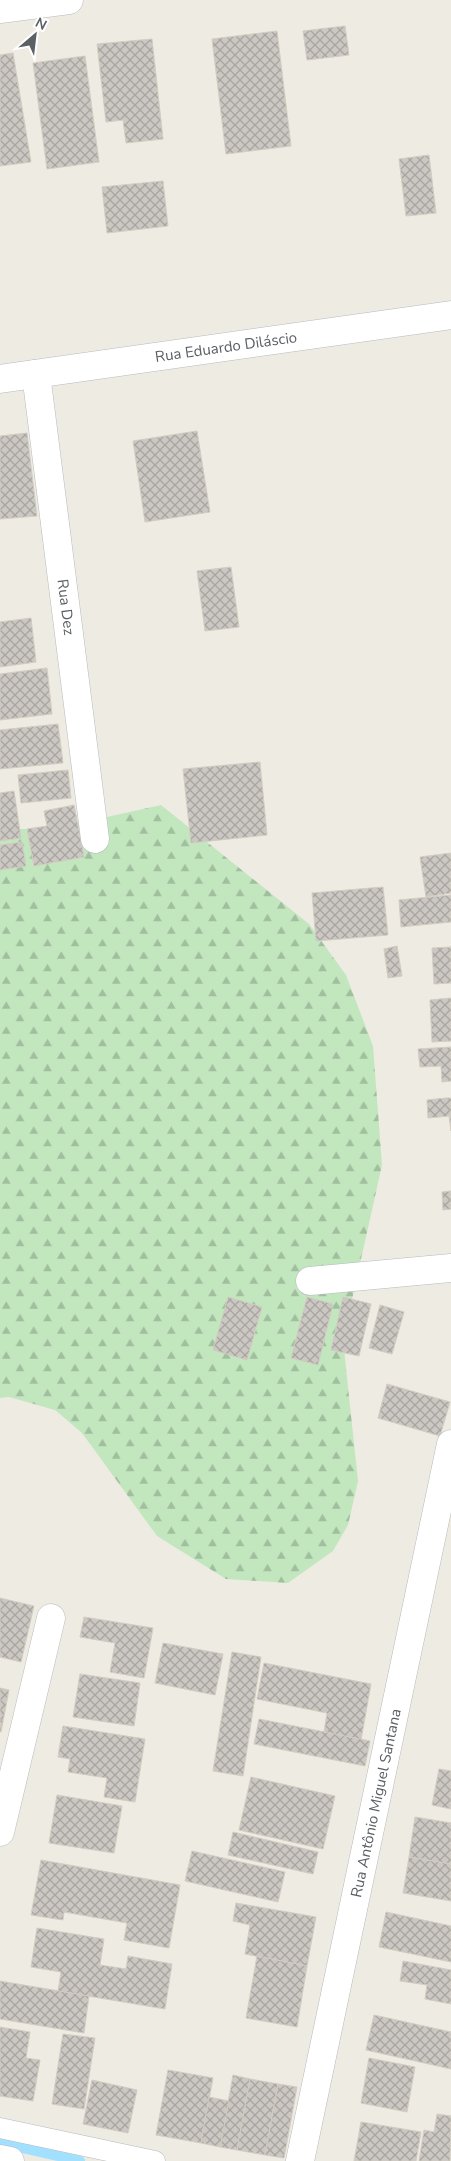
<svg xmlns="http://www.w3.org/2000/svg" width="451" height="2161" font-family="'Nunito Sans',sans-serif">
	<defs>
		<pattern id="forest-firs" width="22" height="20" patternUnits="userSpaceOnUse" patternTransform="scale(1.25)"><rect width="22" height="20" fill="#c2e7be"/><path d="M5 1l3.5 6h-7zM16 11l3.5 6h-7z" fill="#a1bf9e"/></pattern>
		<pattern id="building-cross-hatch" width="8" height="8" patternUnits="userSpaceOnUse" patternTransform="scale(1.25)"><rect width="8" height="8" fill="#cbc7c2"/><path d="M0 0l8 8M0 8l8-8" fill="none" stroke="#a8a5a1"/></pattern>
	</defs>
	<rect width="100%" height="100%" fill="#eeebe3"/>
	<polygon fill="url(#forest-firs)" points="161,805 309,924 346,975 373,1046 382,1165 343,1340 358,1481 348,1525 333,1551 288,1583 226,1579 157,1536 82,1433 55,1410 9,1397 0,1398 0,829 53,829"/>
	<g fill="none" stroke-linecap="round" stroke-linejoin="round">
		<polyline stroke="#a2e0ff" stroke-width="10" points="0,2143 80,2161"/>
	</g>
	<g fill="url(#building-cross-hatch)" stroke="#d3ccc1">
		<polygon points="345,26 349,55 307,60 303,31"/>
		<polygon points="277,31 291,146 226,154 212,39"/>
		<polygon points="152,39 163,139 126,143 123,120 106,122 97,44"/>
		<polygon points="13,53 31,162 0,166 0,55"/>
		<polygon points="85,56 99,162 47,169 33,63"/>
		<polygon points="429,155 436,213 406,216 399,159"/>
		<polygon points="163,181 168,226 107,233 102,187"/>
		<polygon points="197,431 210,512 145,522 133,441"/>
		<polygon points="27,433 37,516 0,519 0,436"/>
		<polygon points="231,567 239,627 205,631 197,571"/>
		<polygon points="31,618 36,662 0,667 0,622"/>
		<polygon points="47,668 52,714 0,720 0,674"/>
		<polygon points="58,724 63,763 0,769 0,730"/>
		<polygon points="260,762 267,835 191,843 183,769"/>
		<polygon points="68,770 71,798 21,803 18,775"/>
		<polygon points="14,791 21,838 0,841 0,793"/>
		<polygon points="74,805 84,857 34,866 27,829 47,826 44,811"/>
		<polygon points="22,842 26,866 0,870 0,845"/>
		<polygon points="451,853 451,893 426,897 420,857"/>
		<polygon points="383,887 388,935 316,941 312,893"/>
		<polygon points="451,895 451,922 401,927 399,900"/>
		<polygon points="397,946 402,976 388,978 384,949"/>
		<polygon points="451,947 451,983 434,984 432,948"/>
		<polygon points="451,998 451,1041 432,1042 430,1000"/>
		<polygon points="451,1047 451,1081 442,1082 441,1066 420,1067 418,1049"/>
		<polygon points="446,1098 451,1098 451,1131 449,1116 428,1118 427,1100"/>
		<polygon points="451,1191 451,1209 443,1210 442,1192"/>
		<polygon points="228,1297 262,1307 247,1360 213,1350"/>
		<polygon points="307,1297 333,1304 318,1365 291,1358"/>
		<polygon points="343,1297 371,1304 359,1356 331,1350"/>
		<polygon points="380,1305 404,1312 392,1354 369,1348"/>
		<polygon points="387,1384 450,1402 440,1436 378,1418"/>
		<polygon points="0,1598 34,1606 21,1662 0,1657"/>
		<polygon points="84,1617 153,1628 144,1678 110,1672 115,1643 80,1637"/>
		<polygon points="163,1643 223,1654 215,1695 155,1683"/>
		<polygon points="232,1652 261,1657 243,1776 213,1771"/>
		<polygon points="264,1663 371,1684 361,1740 324,1732 327,1713 257,1699"/>
		<polygon points="80,1674 140,1683 134,1726 73,1717"/>
		<polygon points="0,1688 9,1690 1,1732 0,1732"/>
		<polygon points="259,1719 370,1741 365,1766 254,1744"/>
		<polygon points="63,1726 145,1739 135,1802 104,1797 107,1778 68,1772 70,1759 58,1757"/>
		<polygon points="439,1769 451,1771 451,1809 432,1805"/>
		<polygon points="251,1777 335,1796 323,1849 239,1830"/>
		<polygon points="57,1795 122,1806 114,1853 49,1843"/>
		<polygon points="415,1817 451,1823 451,1864 409,1857"/>
		<polygon points="233,1832 318,1852 313,1874 228,1855"/>
		<polygon points="192,1851 285,1872 278,1902 185,1881"/>
		<polygon points="409,1857 451,1864 451,1901 403,1893"/>
		<polygon points="41,1860 180,1885 169,1948 124,1940 127,1923 64,1912 63,1920 31,1915"/>
		<polygon points="236,1903 316,1917 307,1966 245,1954 250,1925 233,1921"/>
		<polygon points="386,1912 451,1926 451,1962 379,1947"/>
		<polygon points="37,1928 104,1939 100,1965 126,1969 128,1956 172,1964 165,2009 58,1991 61,1972 31,1967"/>
		<polygon points="257,1956 307,1966 297,2027 246,2018"/>
		<polygon points="403,1961 451,1970 451,2004 425,1999 427,1985 400,1981"/>
		<polygon points="0,1981 89,1996 84,2033 0,2019"/>
		<polygon points="374,2015 451,2032 451,2069 366,2050"/>
		<polygon points="0,2027 30,2032 26,2058 40,2060 33,2101 0,2096"/>
		<polygon points="63,2034 95,2038 84,2109 52,2104"/>
		<polygon points="369,2058 415,2067 407,2112 361,2103"/>
		<polygon points="168,2070 213,2078 201,2143 156,2135"/>
		<polygon points="233,2075 250,2079 237,2150 220,2147"/>
		<polygon points="250,2079 278,2084 265,2155 237,2150"/>
		<polygon points="92,2080 137,2090 128,2133 83,2124"/>
		<polygon points="278,2084 297,2087 284,2158 265,2155"/>
		<polygon points="209,2097 229,2101 220,2147 201,2143"/>
		<polygon points="437,2114 451,2116 450,2161 419,2161 424,2130 434,2132"/>
		<polygon points="361,2122 421,2132 416,2161 354,2161"/>
	</g>
	<g fill="none" stroke-linecap="round" stroke-linejoin="round">
		<defs>
			<polyline id="lane" points="0,2128 155,2161"/>
			<g id="street">
				<polyline points="0,9 69,0"/>
				<polyline points="36,374 95,839"/>
				<polyline points="0,379 451,315"/>
				<polyline points="310,1281 451,1268"/>
				<polyline points="0,1832 51,1618"/>
				<polyline points="0,2159 10,2161"/>
				<polyline points="300,2161 451,1444"/>
			</g>
		</defs>
		<use href="#lane" stroke="#b6babe" stroke-width="21"/>
		<use href="#street" stroke="#b6babe" stroke-width="29"/>
		<use href="#lane" stroke="#fff" stroke-width="20"/>
		<use href="#street" stroke="#fff" stroke-width="28"/>
	</g>
	<g text-anchor="middle" stroke-width="5" stroke-linejoin="round" paint-order="stroke">
		<g font-size="15" fill="#5b6064" stroke="#fff">
			<text transform="translate(226 347) rotate(-8)" y="5">Rua Eduardo Diláscio</text>
			<text transform="translate(66 607) rotate(83)" y="5">Rua Dez</text>
			<text transform="translate(376 1803) rotate(-78)" y="5">Rua Antônio Miguel Santana</text>
		</g>
	</g>
	<g transform="translate(35 35) rotate(28)" stroke="#ffffff" stroke-width="4" paint-order="stroke">
	<path d="M0-4L9 19L0 12L-9 19Z" fill="#5b6064"/>
	<text y="-8" font-size="14" font-weight="bold" text-anchor="middle" fill="#5b6064">N</text>
	</g>
</svg>
